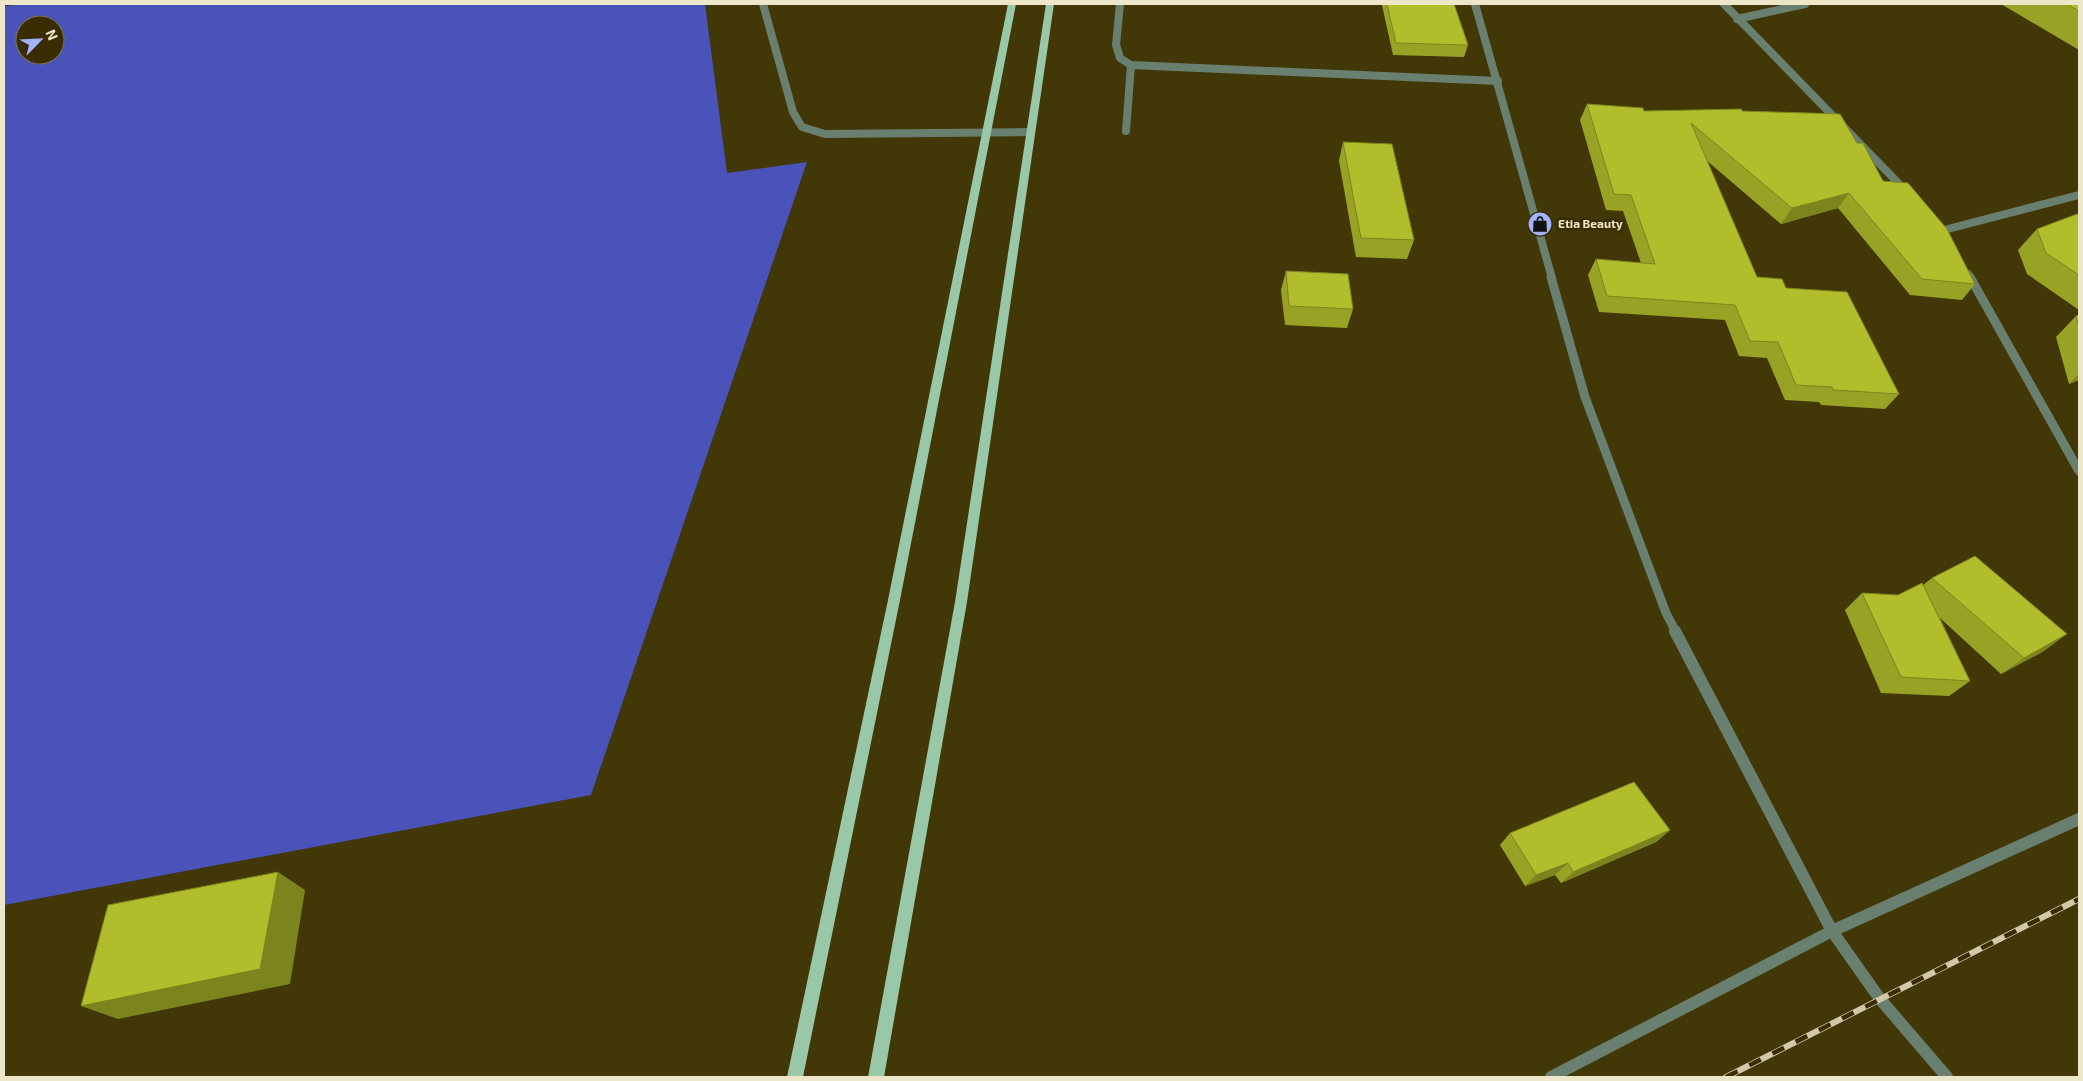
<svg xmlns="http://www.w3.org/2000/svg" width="2083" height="1081" font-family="'Exo 2',sans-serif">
	<rect width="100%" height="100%" fill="#423707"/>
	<path fill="#4953b9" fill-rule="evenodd" d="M32 4H705L727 173 807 162 591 795 4 905V6ZM25 25H55V55H25Z"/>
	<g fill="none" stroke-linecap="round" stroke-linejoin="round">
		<g stroke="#698070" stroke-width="8">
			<polyline points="763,4 793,112 802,127 825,134 1031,132"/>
			<polyline points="1120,4 1116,45 1120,58 1131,65 1498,81"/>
			<polyline points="1475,4 1552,278"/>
			<polyline points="1724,4 1906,191"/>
			<polyline points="1737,19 1805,4"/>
			<polyline points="1126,131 1131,65"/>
			<polyline points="1944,230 2079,195"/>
			<polyline points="1968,274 1970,278"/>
		</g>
		<g stroke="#698070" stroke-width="9">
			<polyline points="1551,277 1585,397 1666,613 1676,632"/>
			<polyline points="1970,277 2079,471"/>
		</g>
		<g stroke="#698070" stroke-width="12">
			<polyline points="1675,631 1832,931 1880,999 1947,1077"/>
			<polyline points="1551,1077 1832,931 2079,819"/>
		</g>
		<g fill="#98c8a7" fill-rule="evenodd">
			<polygon points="1008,4 1016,4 900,600 803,1077 787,1077 888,600"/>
			<polygon points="1046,4 1054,4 967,602 884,1077 868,1077 955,602"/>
		</g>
		<defs>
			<polyline id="rail" points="1726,1077 2079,899"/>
		</defs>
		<use href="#rail" stroke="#d2c9a8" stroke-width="6"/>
		<use href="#rail" stroke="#382c00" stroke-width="4.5" stroke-dasharray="13" stroke-linecap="butt"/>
	</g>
	<g fill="#98a325">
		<polygon points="1315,4 1454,4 1468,45 1464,57 1393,55 1382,5"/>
		<polygon points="2001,4 2079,4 2079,50"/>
		<polygon points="1587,104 1644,111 1742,111 1857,143 1883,181 1975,284 1962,300 1910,295 1838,208 1781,224 1706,160 1757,277 1786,288 1899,394 1885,409 1821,405 1819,402 1785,400 1767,358 1739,356 1725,320 1599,312 1588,275 1596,259 1641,263 1623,211 1606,210 1580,120"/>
		<polygon points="1343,142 1414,240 1407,259 1356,257 1339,161"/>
		<polygon points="2079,215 2079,310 2027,274 2018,250 2037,229"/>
		<polygon points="1286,271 1353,309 1347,328 1285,325 1281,290"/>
		<polygon points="2079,315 2079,380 2069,384 2056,337 2076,316"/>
		<polygon points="1932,578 2044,651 2001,674 1940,618 1970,681 1949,696 1881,693 1845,610 1862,593 1898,595 1923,585"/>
		<polygon points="1670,830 1656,842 1561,883 1555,875 1525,886 1500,845 1510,833"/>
	</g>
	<g fill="#7c841e">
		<polygon points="1849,193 1838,208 1781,224 1792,208"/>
		<polygon points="2079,374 2079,380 2069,384"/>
		<polygon points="2067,634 2044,651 2001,674 2024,658"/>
		<polygon points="1670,830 1656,842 1561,883 1573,872"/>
		<polygon points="1568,863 1555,875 1525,886 1536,875"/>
		<polygon points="278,872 305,890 290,984 118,1019 81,1006"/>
	</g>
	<g fill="#b1bd2b" stroke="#7c841e">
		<polygon points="1387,4 1454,4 1468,45 1396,43"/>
		<polygon points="2067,4 2079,4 2079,11"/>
		<polygon points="1587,104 1643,108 1644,111 1741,109 1742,111 1840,114 1857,143 1863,143 1883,181 1908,183 1947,229 1975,284 1922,279 1849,193 1792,208 1691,123 1757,277 1782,279 1786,288 1847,292 1899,394 1833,390 1832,387 1796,385 1778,342 1750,341 1735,305 1607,296 1596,259 1655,264 1631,195 1614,194"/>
		<polygon points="1343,142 1392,144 1414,240 1361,238"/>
		<polygon points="2077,214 2079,215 2079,275 2046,253 2037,229"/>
		<polygon points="1286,271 1348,274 1353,309 1289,306"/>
		<polygon points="2079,315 2079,327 2076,316"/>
		<polygon points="1975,556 2067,634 2024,658 1932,578"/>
		<polygon points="1922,583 1970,681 1901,677 1862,593 1898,595"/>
		<polygon points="1634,782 1670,830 1573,872 1568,863 1536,875 1510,833"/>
		<polygon points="278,872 260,969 81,1006 108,905"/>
	</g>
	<defs>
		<symbol id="shop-disc" viewBox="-11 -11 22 22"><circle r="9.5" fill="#a3b2fd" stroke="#382c00"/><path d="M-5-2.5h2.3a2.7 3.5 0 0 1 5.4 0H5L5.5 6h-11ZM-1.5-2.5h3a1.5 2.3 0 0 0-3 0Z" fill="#111"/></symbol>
	</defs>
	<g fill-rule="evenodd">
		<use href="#shop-disc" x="1526" y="210" width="28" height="28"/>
	</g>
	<g text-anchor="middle" stroke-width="5" stroke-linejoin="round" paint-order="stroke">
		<g font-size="12" font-weight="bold" fill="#eee6c8" stroke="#382c00" text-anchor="start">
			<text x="1558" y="228">Etia Beauty</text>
		</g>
	</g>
	<rect width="2083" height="1081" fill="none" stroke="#eee6c8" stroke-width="10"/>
	<g transform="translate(40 40) rotate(66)"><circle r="24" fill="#382c00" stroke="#817650"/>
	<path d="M0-4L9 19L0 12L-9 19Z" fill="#a3b2fd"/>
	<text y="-8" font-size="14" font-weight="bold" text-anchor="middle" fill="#eee6c8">N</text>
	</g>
</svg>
